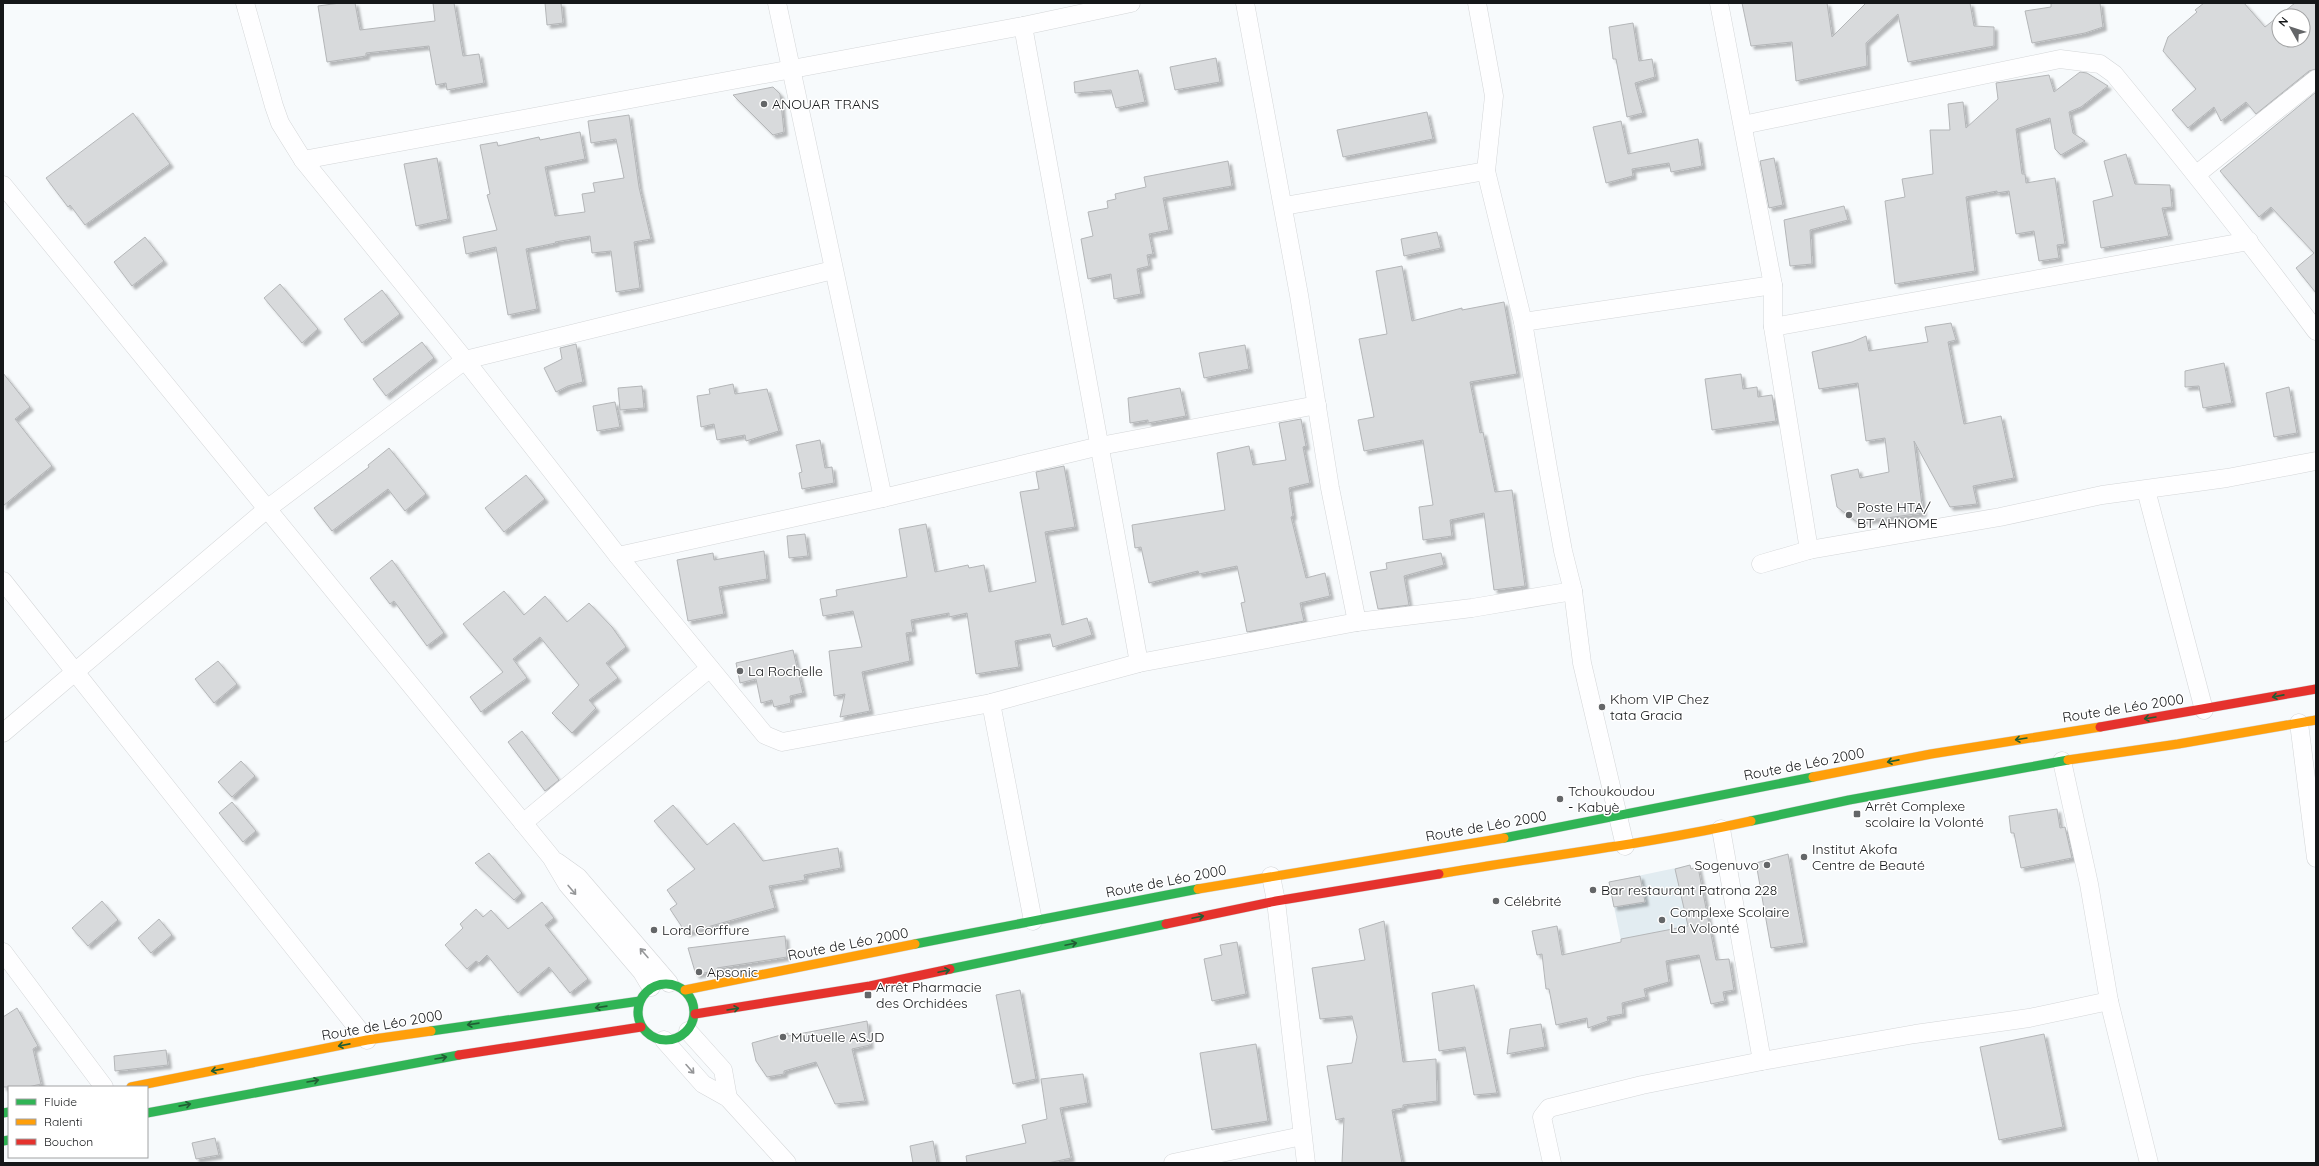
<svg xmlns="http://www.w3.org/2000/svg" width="2319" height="1166" font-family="Quicksand,sans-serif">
	<defs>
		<filter id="shadow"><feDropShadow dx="3.5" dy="3.5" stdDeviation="1" flood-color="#0004"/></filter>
	</defs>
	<rect width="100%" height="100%" fill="#f7fafc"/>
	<polygon fill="#e2ecf1" points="1690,865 1691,869 1698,867 1711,933 1691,937 1694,956 1627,970 1609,882"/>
	<g fill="#d8dadc" stroke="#b4b6b8" fill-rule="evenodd" filter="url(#shadow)">
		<polygon points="340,3 355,3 360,30 435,21 433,3 454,3 463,56 479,54 484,83 447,90 446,83 436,85 429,46 366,53 366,56 327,62 318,6"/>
		<polygon points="545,3 561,3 563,23 547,25"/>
		<polygon points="1742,3 1827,3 1832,37 1866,3 1970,3 1974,26 1994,27 1994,46 1908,62 1898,14 1866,43 1867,66 1796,81 1792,42 1751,46"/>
		<polygon points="2051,3 2100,3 2103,27 2085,33 2032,43 2025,11 2051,7"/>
		<path d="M2204 3H2244L2265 27 2295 3H2316V69L2309 71 2256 114 2246 102 2221 121 2214 107 2188 128 2172 110 2196 89 2163 51 2168 37 2197 12 2195 10ZM2279 16H2303V40H2279Z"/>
		<polygon points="1633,23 1639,61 1652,59 1655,77 1635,83 1643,113 1627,117 1616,59 1613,59 1609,27"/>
		<polygon points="1216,58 1220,82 1175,90 1170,67"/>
		<polygon points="1138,70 1145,102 1116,108 1111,90 1075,93 1074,82"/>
		<polygon points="2080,72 2087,73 2108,86 2081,107 2069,112 2073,133 2085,141 2061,155 2055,149 2050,118 2016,129 2022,174 2025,174 2026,183 2055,178 2065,244 2057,245 2059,258 2039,261 2034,231 2016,234 2009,191 1997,193 1997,191 1966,197 1975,271 1895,284 1885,201 1905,197 1902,179 1933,174 1930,130 1950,130 1948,104 1963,102 1966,128 1998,99 1996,83 2049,75 2054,92"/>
		<polygon points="773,87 780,94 784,132 773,135 733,95"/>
		<polygon points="2316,92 2316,293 2296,268 2314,253 2271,207 2259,217 2220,171"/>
		<polygon points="1427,112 1433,139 1343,157 1337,130"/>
		<polygon points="133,113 170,164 85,225 70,205 68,207 46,178"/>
		<polygon points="629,115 639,187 651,239 634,242 640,288 616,292 611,251 592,253 590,236 555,242 556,243 526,249 537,309 508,315 496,247 466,254 463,237 497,230 487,195 490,194 480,145 497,142 498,146 539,137 540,140 580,132 585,159 545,167 555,216 585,212 582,194 595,192 593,183 624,178 616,139 591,143 588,121"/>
		<polygon points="1621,121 1628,154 1698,139 1702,166 1671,172 1669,163 1632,169 1633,176 1606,183 1593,127"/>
		<polygon points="2126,154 2135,184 2170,185 2172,207 2162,208 2169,236 2101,248 2093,201 2113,196 2104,161"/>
		<polygon points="437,158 448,219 416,226 404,164"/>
		<polygon points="1774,158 1783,205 1769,208 1760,161"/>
		<polygon points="1228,161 1232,186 1163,198 1169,230 1149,234 1153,254 1147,255 1149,266 1137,269 1141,294 1114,299 1111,274 1088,279 1081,239 1093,236 1088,212 1108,208 1107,201 1116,199 1115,194 1146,187 1144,177"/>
		<polygon points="1844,206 1848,220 1810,230 1812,264 1790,266 1784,220"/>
		<polygon points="1437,232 1441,248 1404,256 1401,239"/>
		<polygon points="145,237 164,261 132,286 114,262"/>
		<polygon points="1402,266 1412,321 1462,308 1462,310 1504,302 1517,374 1470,382 1480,433 1483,432 1495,492 1512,490 1525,586 1494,590 1484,513 1450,520 1452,536 1423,540 1419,507 1433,505 1423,440 1364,451 1358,420 1374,417 1359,339 1387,334 1376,271"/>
		<polygon points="280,284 318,329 302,343 264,298"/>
		<polygon points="382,290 400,314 362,343 344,319"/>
		<polygon points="1951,323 1956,340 1948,342 1964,424 2001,416 2014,478 1973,486 1977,504 1950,507 1914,441 1923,513 1857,522 1837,507 1831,475 1858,469 1860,478 1889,472 1885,438 1866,441 1858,383 1819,389 1812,352 1852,342 1866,336 1869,351 1928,342 1925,327"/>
		<polygon points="422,342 434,358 386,396 373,379"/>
		<polygon points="576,344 583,382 568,386 556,392 544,368 562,359 560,348"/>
		<polygon points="1245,345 1249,369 1204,378 1199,353"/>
		<polygon points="2224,363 2232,403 2203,408 2199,386 2185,387 2185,371"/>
		<polygon points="3,373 30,407 15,419 52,466 3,506"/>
		<polygon points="1741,374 1743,389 1757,387 1758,397 1772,395 1776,421 1712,430 1705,379"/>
		<polygon points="733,384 735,394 767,389 779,431 746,441 745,435 717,440 714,424 701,427 697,396 710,394 709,389"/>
		<polygon points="642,386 644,408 620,410 618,388"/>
		<polygon points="2289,387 2297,433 2274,437 2266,393"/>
		<polygon points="1180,388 1186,416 1148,423 1148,420 1130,423 1128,398"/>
		<polygon points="615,402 620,427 597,431 593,406"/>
		<polygon points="1301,419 1306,446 1303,447 1310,483 1289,488 1293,516 1291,517 1306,578 1325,573 1330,596 1300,603 1304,621 1247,632 1241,603 1245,602 1237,566 1199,574 1198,571 1149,583 1141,547 1135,548 1132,525 1225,510 1217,453 1249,446 1253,465 1286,460 1279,423"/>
		<polygon points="820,440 825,468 832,467 834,483 802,489 799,473 802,472 796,445"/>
		<polygon points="389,448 426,494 405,511 388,489 332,531 314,508 369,467 368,465"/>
		<polygon points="1064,466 1075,527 1045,532 1062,625 1087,618 1092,635 1053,647 1050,634 1015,641 1019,667 976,674 967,613 949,617 949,613 911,620 913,632 906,633 910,661 862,672 870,711 840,717 845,694 834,696 829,651 862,647 853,611 823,616 820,599 837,596 836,590 907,577 899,529 926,524 935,572 968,565 969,568 984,565 989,592 1036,582 1020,492 1039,489 1036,472"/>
		<polygon points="526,475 545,499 504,532 485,508"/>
		<polygon points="805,534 808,556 789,558 787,536"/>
		<polygon points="764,551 767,579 719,587 724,614 688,621 677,560 713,553 714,560"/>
		<polygon points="1441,553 1444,565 1404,576 1409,605 1378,609 1370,572 1387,569 1386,563"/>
		<polygon points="392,560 444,633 427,646 394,601 390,604 370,578"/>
		<polygon points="504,591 524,615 545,596 567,622 589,603 612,627 626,647 606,663 618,678 589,700 596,708 572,733 552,713 579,685 540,637 513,659 527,678 481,712 470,697 503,672 463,624"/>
		<polygon points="793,650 803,693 790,696 791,703 774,707 772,700 761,703 756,679 740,683 736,663"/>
		<polygon points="218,661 237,684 214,703 195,679"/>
		<polygon points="522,731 559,780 545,791 508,742"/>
		<polygon points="241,761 255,776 232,797 218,782"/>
		<polygon points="232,802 256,831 243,842 219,813"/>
		<polygon points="673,805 707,845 734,823 763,861 838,848 841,868 804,875 805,880 769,886 775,908 686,933 670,909 677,904 667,890 695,869 654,821"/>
		<polygon points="2057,809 2060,828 2065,827 2072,858 2021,868 2014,833 2011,833 2009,816"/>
		<polygon points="489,853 522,893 514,900 475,863"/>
		<polygon points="1788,854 1804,943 1771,948 1756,863"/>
		<polygon points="1690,865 1691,869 1698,867 1716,960 1729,959 1734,990 1723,992 1725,1001 1711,1004 1699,955 1666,961 1669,982 1644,989 1646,997 1622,1003 1623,1014 1607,1017 1608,1021 1588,1028 1587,1018 1556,1025 1549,989 1546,989 1542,954 1537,955 1532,931 1557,926 1562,955 1621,942 1621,939 1688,926 1675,869"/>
		<polygon points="1640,876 1645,902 1614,907 1609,882"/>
		<polygon points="102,901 118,920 88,946 72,928"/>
		<polygon points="542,902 554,918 545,925 588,979 570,993 549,967 518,993 487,955 479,963 476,961 467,969 445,945 463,928 460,924 476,909 483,917 491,910 508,929"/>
		<polygon points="159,919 172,935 151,953 138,938"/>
		<polygon points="1384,921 1403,1062 1436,1059 1437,1101 1403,1105 1403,1108 1392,1110 1402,1163 1342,1163 1344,1118 1336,1120 1327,1066 1352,1063 1357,1037 1352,1016 1320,1019 1312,968 1365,960 1359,929"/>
		<polygon points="785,936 787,957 717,968 717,970 696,975 688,948"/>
		<polygon points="1237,942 1246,994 1212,1001 1204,959 1222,955 1220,945"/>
		<polygon points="1474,985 1497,1093 1474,1095 1465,1047 1439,1051 1432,993"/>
		<polygon points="1020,990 1036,1079 1013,1084 996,995"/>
		<polygon points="17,1008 38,1046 33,1049 41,1084 28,1087 3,1087 3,1017"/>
		<polygon points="867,1021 870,1045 852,1049 865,1101 835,1104 816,1062 784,1071 784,1074 767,1077 756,1061 752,1043 788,1033 788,1036"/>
		<polygon points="1541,1024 1545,1047 1507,1054 1510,1029"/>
		<polygon points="2044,1034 2063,1127 1999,1140 1980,1047"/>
		<polygon points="1256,1044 1268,1121 1212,1130 1200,1053"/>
		<polygon points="166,1050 168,1065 115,1071 114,1056"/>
		<polygon points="1083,1074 1088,1103 1060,1108 1071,1158 1048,1163 967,1163 966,1156 1026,1143 1022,1125 1047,1119 1041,1079"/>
		<polygon points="215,1138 219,1155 196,1159 192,1143"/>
		<polygon points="933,1141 937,1163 913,1163 910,1146"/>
	</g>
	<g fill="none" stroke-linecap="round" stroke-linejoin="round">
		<defs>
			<g id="street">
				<polyline points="245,3 274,106 280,123 303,160 465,360 618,556 765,735 782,742 991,703 1139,663 1357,622 1472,608 1573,591"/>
				<polyline points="777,3 883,498"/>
				<polyline points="1245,3 1299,295 1330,488 1357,622"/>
				<polyline points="1477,3 1494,96 1486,171 1523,322 1548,468 1563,551 1573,591 1582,663 1625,846"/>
				<polyline points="1719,3 1773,285 1773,327 1809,550"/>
				<polyline points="1023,26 1139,663"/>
				<path d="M1743 125 2060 59 2100 64 2114 74C2183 158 2251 243 2316 331"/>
				<polyline points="303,160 1023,26 1131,3"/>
				<polyline points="2197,174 2316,79"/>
				<polyline points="3,185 551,857 567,884 642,972 651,987"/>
				<polyline points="1284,206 1486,171"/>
				<polyline points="1523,322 1773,285"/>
				<polyline points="1773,327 2249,241"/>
				<polyline points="2146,490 2204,710"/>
				<polyline points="618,556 883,498 1100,446 1317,405"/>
				<polyline points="1761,564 1809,550 2000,517 2102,495 2227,478 2316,461"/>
				<polyline points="3,581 367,1040"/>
				<polyline points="991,703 1033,921"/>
				<polyline points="2299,723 2316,858"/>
				<polyline points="3,733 267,509 465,360 833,270"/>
				<polyline points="2062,761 2089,884 2109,1001 2149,1163"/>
				<polyline points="523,823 710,668"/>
				<polyline points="1721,829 1762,1061"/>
				<polyline points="557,862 578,877 669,983"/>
				<polyline points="1271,876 1276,901 1306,1163"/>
				<polyline points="3,952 104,1087"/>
				<polyline points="688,1031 723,1070 728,1098"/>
				<polyline points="664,1040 703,1084 728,1098 787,1163"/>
				<polyline points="1173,1163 1302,1136"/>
				<polyline points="1552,1163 1542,1117 1549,1108 1642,1085 1762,1061 1915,1034 2029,1018 2109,1001"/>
			</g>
			<g id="fast">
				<polyline points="1751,821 1849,800 2068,760"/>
				<polyline points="1504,838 1813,777"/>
				<polyline points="915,944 1198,889"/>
				<polyline points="950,969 1166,924"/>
				<circle cx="666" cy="1012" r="28"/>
				<polyline points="431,1031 640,1001"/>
				<polyline points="3,1113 9,1112"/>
				<polyline points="147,1113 459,1055"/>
				<polyline points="3,1141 9,1140"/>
			</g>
			<g id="slow">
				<polyline points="2068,760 2178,744 2316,720"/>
				<polyline points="1813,777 1931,754 2100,727"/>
				<path d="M1439 874C1543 856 1648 844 1751 821"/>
				<polyline points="1198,889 1504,838"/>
				<polyline points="685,990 915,944"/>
				<polyline points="131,1087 367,1040 431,1031"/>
			</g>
			<g id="jam">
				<polyline points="2100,727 2316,689"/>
				<polyline points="1166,924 1276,901 1439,874"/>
				<polyline points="695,1014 870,986 950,969"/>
				<polyline points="459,1055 641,1027"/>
			</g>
		</defs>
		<use href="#street" stroke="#d4d6d8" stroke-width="19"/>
		<use href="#fast" stroke="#d4d6d8" stroke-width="10"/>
		<use href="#slow" stroke="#d4d6d8" stroke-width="10"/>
		<use href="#jam" stroke="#d4d6d8" stroke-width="10"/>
		<use href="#street" stroke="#fefeff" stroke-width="18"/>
		<use href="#fast" stroke="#30b455" stroke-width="9"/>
		<use href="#slow" stroke="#ff9f0a" stroke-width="9"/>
		<use href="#jam" stroke="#e5322d" stroke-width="9"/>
	</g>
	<defs><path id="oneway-shaft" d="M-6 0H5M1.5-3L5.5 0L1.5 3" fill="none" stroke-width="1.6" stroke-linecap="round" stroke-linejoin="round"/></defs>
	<g stroke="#215e34">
		<use href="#oneway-shaft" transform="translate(2278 696) rotate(169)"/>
		<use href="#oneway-shaft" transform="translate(2150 718) rotate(171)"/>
		<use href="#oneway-shaft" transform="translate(2021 739) rotate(171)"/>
		<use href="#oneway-shaft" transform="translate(1893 761) rotate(169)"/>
		<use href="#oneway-shaft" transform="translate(1198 917) rotate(-12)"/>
		<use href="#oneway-shaft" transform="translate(1071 944) rotate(-12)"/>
		<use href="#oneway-shaft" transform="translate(944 971) rotate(-12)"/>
		<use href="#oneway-shaft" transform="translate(601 1007) rotate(172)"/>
		<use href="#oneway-shaft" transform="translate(733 1009) rotate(-9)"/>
		<use href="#oneway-shaft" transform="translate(473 1024) rotate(172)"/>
		<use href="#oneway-shaft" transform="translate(344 1045) rotate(169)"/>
		<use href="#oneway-shaft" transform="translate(441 1058) rotate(-10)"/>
		<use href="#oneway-shaft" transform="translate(217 1070) rotate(169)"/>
		<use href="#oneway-shaft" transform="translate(313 1081) rotate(-10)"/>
		<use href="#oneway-shaft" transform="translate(185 1105) rotate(-11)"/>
	</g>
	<g stroke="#959698">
		<use href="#oneway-shaft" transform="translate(572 890) rotate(50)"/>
		<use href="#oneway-shaft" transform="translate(644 953) rotate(-131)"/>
		<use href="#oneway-shaft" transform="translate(690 1069) rotate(48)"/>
	</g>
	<g fill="#646668" stroke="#fff" stroke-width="1.5">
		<circle cx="764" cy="104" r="4"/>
		<circle cx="1849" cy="515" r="4"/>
		<circle cx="740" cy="671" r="4"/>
		<circle cx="1602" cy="707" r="4"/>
		<circle cx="1560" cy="799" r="4"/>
		<rect x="1853" y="810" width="8" height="8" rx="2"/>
		<circle cx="1804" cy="857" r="4"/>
		<circle cx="1767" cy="865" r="4"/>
		<circle cx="1593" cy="890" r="4"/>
		<circle cx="1496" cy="901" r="4"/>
		<circle cx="1662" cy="920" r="4"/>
		<circle cx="654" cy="930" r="4"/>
		<circle cx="699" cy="972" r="4"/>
		<rect x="864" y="991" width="8" height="8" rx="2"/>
		<circle cx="783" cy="1037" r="4"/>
	</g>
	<g text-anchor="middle" stroke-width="3" stroke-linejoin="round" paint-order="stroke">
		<g font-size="14" fill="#151719" stroke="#fff" text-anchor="start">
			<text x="772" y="109">ANOUAR TRANS</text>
			<text x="1857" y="512">Poste HTA/<tspan x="1857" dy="16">BT AHNOME</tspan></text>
			<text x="748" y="676">La Rochelle</text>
			<text x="1610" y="704">Khom VIP Chez<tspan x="1610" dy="16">tata Gracia</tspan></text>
			<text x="1568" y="796">Tchoukoudou<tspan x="1568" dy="16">- Kabyè</tspan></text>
			<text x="1865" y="811">Arrêt Complexe<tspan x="1865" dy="16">scolaire la Volonté</tspan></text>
			<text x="1812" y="854">Institut Akofa<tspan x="1812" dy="16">Centre de Beauté</tspan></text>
			<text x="1759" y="870" text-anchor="end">Sogenuvo</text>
			<text x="1601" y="895">Bar restaurant Patrona 228</text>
			<text x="1504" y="906">Célébrité</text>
			<text x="1670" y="917">Complexe Scolaire<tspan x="1670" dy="16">La Volonté</tspan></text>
			<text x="662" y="935">Lord Corffure</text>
			<text x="707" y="977">Apsonic</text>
			<text x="876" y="992">Arrêt Pharmacie<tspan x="876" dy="16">des Orchidées</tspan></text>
			<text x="791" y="1042">Mutuelle ASJD</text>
		</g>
		<g font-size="14" fill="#151719" stroke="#fff">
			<text transform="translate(2123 708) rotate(-9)" y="5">Route de Léo 2000</text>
			<text transform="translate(1804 764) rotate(-11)" y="5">Route de Léo 2000</text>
			<text transform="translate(1486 826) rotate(-10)" y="5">Route de Léo 2000</text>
			<text transform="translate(1166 881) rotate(-11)" y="5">Route de Léo 2000</text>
			<text transform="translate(848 944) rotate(-11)" y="5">Route de Léo 2000</text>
			<text transform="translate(382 1025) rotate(-10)" y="5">Route de Léo 2000</text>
		</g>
	</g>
	<rect width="2319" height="1166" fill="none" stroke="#151719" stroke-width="8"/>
	<rect x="8" y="1086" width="140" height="72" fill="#ffffff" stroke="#a1a2a3"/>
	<rect x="16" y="1099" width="20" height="6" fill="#30b455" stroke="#a1a2a3"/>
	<text x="44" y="1106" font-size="12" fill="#151719">Fluide</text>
	<rect x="16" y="1119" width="20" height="6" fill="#ff9f0a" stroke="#a1a2a3"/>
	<text x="44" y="1126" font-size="12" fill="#151719">Ralenti</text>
	<rect x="16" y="1139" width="20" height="6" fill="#e5322d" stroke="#a1a2a3"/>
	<text x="44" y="1146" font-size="12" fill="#151719">Bouchon</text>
	<g transform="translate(2291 28) rotate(309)"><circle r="19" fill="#ffffff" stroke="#a1a2a3"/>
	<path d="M0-3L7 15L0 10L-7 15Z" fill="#646668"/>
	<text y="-6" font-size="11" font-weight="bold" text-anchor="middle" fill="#151719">N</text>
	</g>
</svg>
